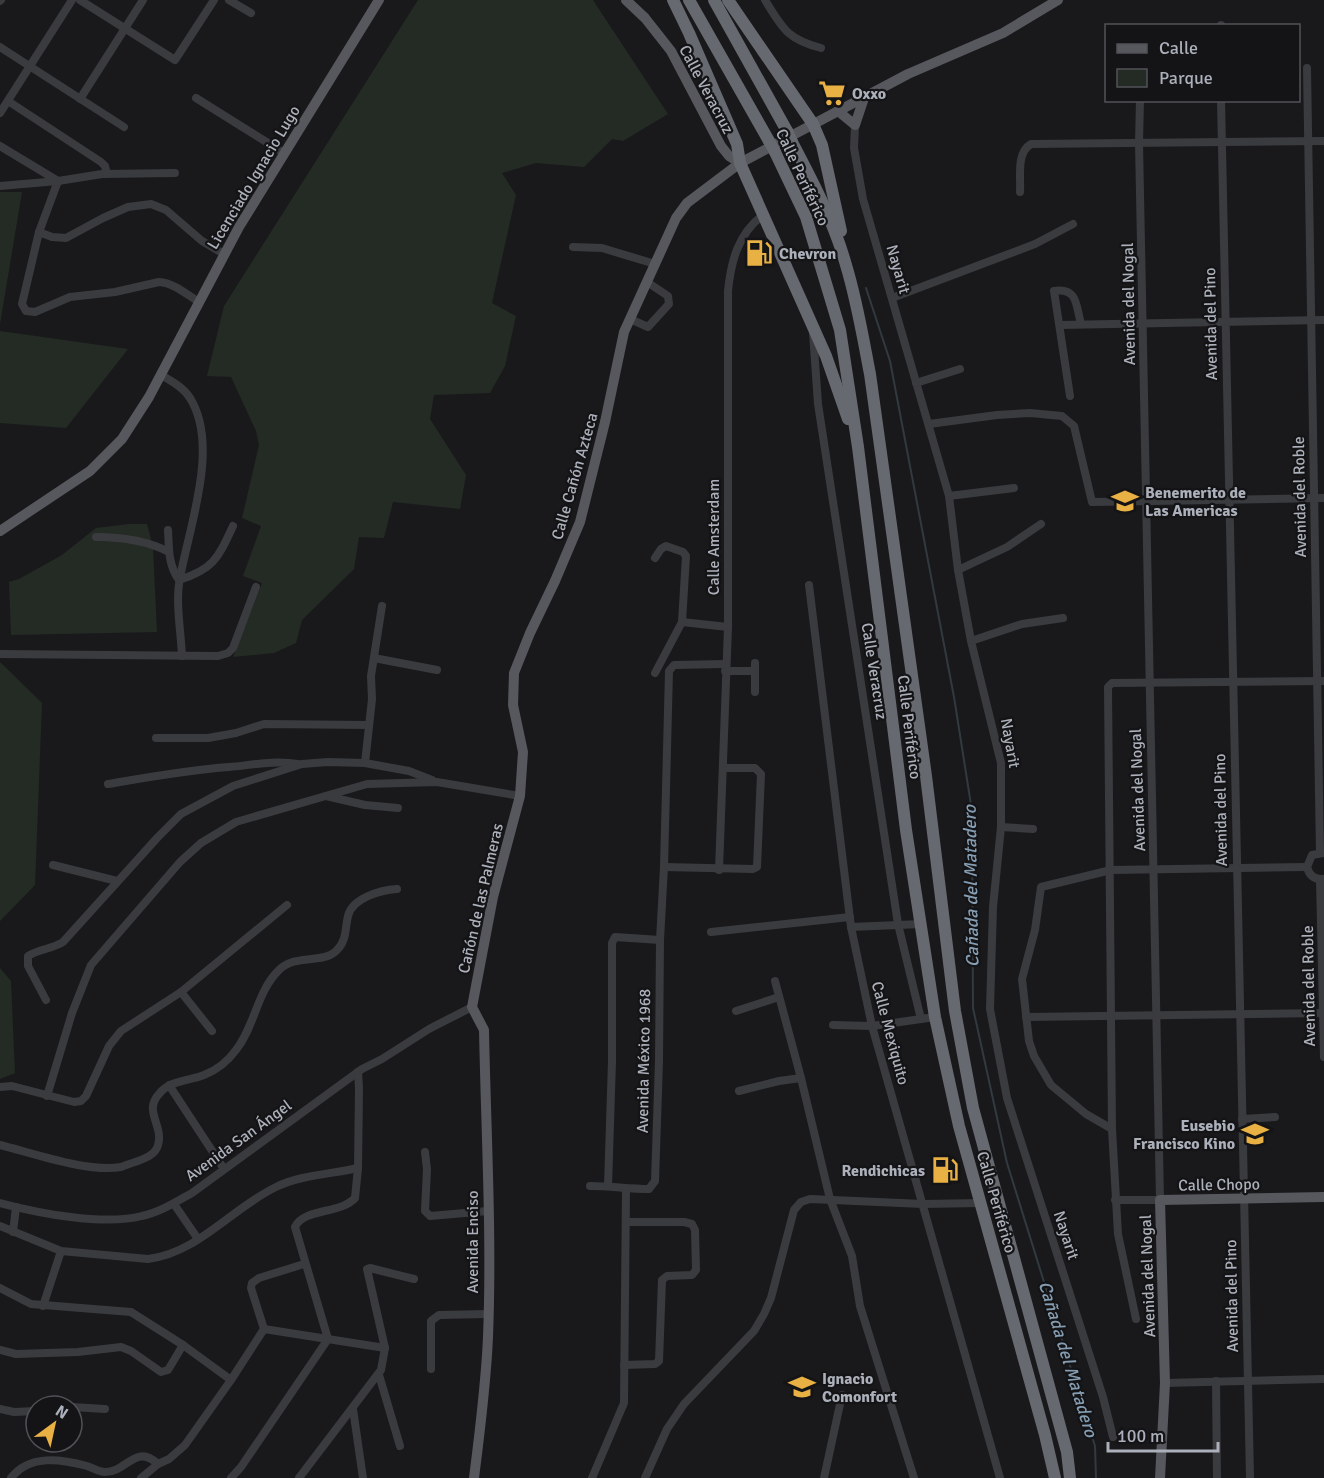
<svg xmlns="http://www.w3.org/2000/svg" width="1324" height="1478" font-family="Signika,sans-serif">
	<rect width="100%" height="100%" fill="#19191b"/>
	<g fill="#232b24">
		<polygon points="418,0 593,0 668,114 623,141 612,139 584,167 536,163 502,173 516,195 492,303 516,316 505,366 490,393 434,395 430,419 466,475 460,509 393,502 384,538 359,537 354,569 302,620 296,643 274,653 233,657 262,583 243,576 261,526 242,518 259,445 256,431 231,377 207,376 224,306"/>
		<polygon points="0,192 22,192 0,324"/>
		<polygon points="0,331 128,349 66,428 0,423"/>
		<polygon points="129,524 147,524 153,547 157,632 11,635 9,582 19,579 62,555 96,528"/>
		<polygon points="0,662 42,703 35,885 0,921"/>
		<polygon points="0,968 11,981 15,1073 0,1079"/>
	</g>
	<g fill="none" stroke-linecap="round" stroke-linejoin="round">
		<polyline stroke="#313a40" stroke-width="2" points="866,288 890,361 954,697 972,811 973,1008 1007,1163 1095,1446 1096,1478"/>
		<g stroke="#3a3b3f" stroke-width="8">
			<polyline points="80,0 175,60 214,0"/>
			<polyline points="229,0 251,13"/>
			<path d="M765 0C783 29 787 39 821 48"/>
			<polyline points="0,1 1,0"/>
			<polyline points="1221,26 1221,25"/>
			<polyline points="0,47 124,127"/>
			<polyline points="1307,68 1320,853"/>
			<polyline points="196,98 284,153"/>
			<polyline points="80,99 143,0"/>
			<polyline points="1221,100 1250,1478"/>
			<polyline points="8,101 101,162 105,166 107,174"/>
			<polyline points="0,113 72,0"/>
			<polyline points="855,125 854,148 863,199 949,496 958,570 971,641 1001,763 1001,827 993,907 990,1009 1007,1098 1103,1397 1113,1437"/>
			<path d="M0 146 58 181 39 232 22 304 26 311 35 312 70 297 115 292 159 282C174 283 186 294 199 302"/>
			<polyline points="0,186 58,181 102,174 175,173"/>
			<path d="M1020 192C1021 176 1016 153 1031 144L1324 141"/>
			<polyline points="39,232 52,237 66,238 103,218 128,207 151,204 166,210 202,241 224,254"/>
			<polyline points="573,247 602,248 655,264"/>
			<polyline points="892,298 1035,244 1073,224"/>
			<polyline points="630,319 648,327 669,304 668,296 647,282"/>
			<polyline points="1060,325 1324,320"/>
			<polyline points="813,333 818,404 898,924 921,1019"/>
			<path d="M161 375C171 381 183 387 190 398 220 446 189 527 180 578 175 602 181 631 182 656"/>
			<polyline points="916,383 960,369"/>
			<path d="M1070 396 1054 291C1078 287 1076 306 1081 324"/>
			<polyline points="929,424 997,415 1030,413 1062,416 1074,426 1092,502 1324,498"/>
			<polyline points="949,496 1014,488"/>
			<path d="M168 530C169 548 168 565 179 580 214 569 218 558 233 526"/>
			<path d="M96 537C121 537 146 540 169 552"/>
			<polyline points="958,570 1007,547 1041,524"/>
			<polyline points="809,585 851,927 872,1026 1000,1478"/>
			<polyline points="682,622 728,627"/>
			<polyline points="971,641 1022,624 1063,618"/>
			<polyline points="0,654 218,656 228,653 233,648 256,587"/>
			<polyline points="374,658 437,670"/>
			<polyline points="725,671 755,671"/>
			<polyline points="655,673 682,622 686,556 683,552 666,546 661,549 655,558"/>
			<polyline points="755,692 755,663"/>
			<polyline points="156,738 208,738 236,733 264,724 369,725"/>
			<polyline points="365,763 372,699 371,676 382,606"/>
			<path d="M108 784C149 777 188 770 229 767 252 765 274 760 298 764"/>
			<polyline points="326,796 365,805 398,808"/>
			<polyline points="1001,827 1033,829"/>
			<polyline points="53,865 117,881"/>
			<polyline points="664,867 753,869 757,867 761,774 755,768 724,768"/>
			<path d="M719 870 728 627V291C731 261 738 234 763 215"/>
			<polyline points="1320,879 1324,1057"/>
			<path d="M1324 879C1314 880 1309 875 1307 867L1312 855 1324 853"/>
			<polyline points="851,927 921,924"/>
			<polyline points="711,932 850,917"/>
			<polyline points="775,981 801,1078 830,1199 852,1256 860,1306 914,1478"/>
			<polyline points="181,992 212,1031"/>
			<path d="M46 1000 28 966V956C39 949 52 949 63 942L158 837 181 814 233 786 302 764 328 762 365 763 409 771 432 780"/>
			<polyline points="736,1011 779,997"/>
			<polyline points="1026,1017 1324,1013"/>
			<polyline points="833,1025 872,1026 935,1017"/>
			<polyline points="169,1085 224,1169"/>
			<polyline points="0,1087 12,1086 74,1102 81,1101 86,1096 109,1046 121,1031 181,992 287,905"/>
			<polyline points="739,1091 779,1081 801,1078"/>
			<polyline points="47,1096 72,1013 91,965 180,862 201,843 236,822 367,784 437,782 520,796"/>
			<polyline points="1242,1119 1275,1117"/>
			<polyline points="1112,1129 1086,1114 1051,1085 1034,1056 1029,1041 1022,979 1035,930 1041,887 1111,870 1307,867"/>
			<path d="M0 1145C32 1153 89 1173 121 1167 126 1165 132 1163 138 1161 146 1158 156 1154 158 1145 164 1126 143 1111 159 1094 170 1080 189 1081 204 1075 217 1070 228 1061 236 1050 255 1026 257 991 279 970 296 953 323 965 337 950 347 940 345 928 348 916 352 898 381 890 397 889"/>
			<polyline points="425,1152 427,1169 425,1211 430,1216 488,1211"/>
			<path d="M590 1186C610 1186 629 1189 649 1189L655 1181 659 1061 660 940 664 867 669 671 674 665 725 664"/>
			<polyline points="608,1186 612,1061 612,943 615,937 660,940"/>
			<polyline points="1115,1200 1160,1200 1139,143 1140,100"/>
			<path d="M0 1203C38 1213 103 1226 142 1216 160 1212 176 1202 192 1193L362 1069 382 1059 429 1029 472 1007"/>
			<polyline points="174,1204 198,1239"/>
			<path d="M0 1226 61 1251 148 1259C198 1253 232 1208 276 1187 300 1175 332 1174 358 1168"/>
			<polyline points="13,1232 16,1207"/>
			<polyline points="0,1288 31,1304 131,1312 183,1345 231,1380"/>
			<polyline points="43,1306 61,1251"/>
			<polyline points="1136,1319 1118,1234 1112,1129 1108,687 1112,683 1324,681"/>
			<polyline points="264,1329 385,1348"/>
			<polyline points="0,1350 16,1354 78,1352 121,1347 131,1351 161,1372 168,1370 183,1345"/>
			<polyline points="624,1365 655,1364 659,1361 662,1280 667,1276 692,1275 696,1270 695,1230 692,1224 684,1222 626,1222"/>
			<polyline points="431,1369 431,1321 439,1315 488,1314"/>
			<polyline points="379,1375 400,1446"/>
			<polyline points="1216,1381 1217,1478"/>
			<polyline points="1165,1383 1324,1379"/>
			<polyline points="72,1407 105,1409"/>
			<polyline points="0,1409 14,1412 36,1411"/>
			<polyline points="353,1409 363,1478"/>
			<path d="M11 1478C29 1454 61 1459 87 1466 93 1468 99 1472 105 1472 127 1472 136 1443 158 1464"/>
			<polyline points="141,1478 158,1464 169,1459 185,1445 231,1380 264,1329 251,1288 252,1283 259,1278 304,1264"/>
			<path d="M231 1478 241 1467 328 1339 295 1227C304 1208 341 1214 355 1198L358 1168 359 1088 358 1072"/>
			<polyline points="299,1478 381,1370 385,1348 367,1269 370,1268 414,1279"/>
			<polyline points="592,1478 624,1403 626,1189"/>
			<polyline points="645,1478 667,1429 684,1404 754,1331 764,1314 771,1298 794,1210 801,1202 810,1199 923,1204 981,1203"/>
			<polyline points="824,1478 842,1395"/>
		</g>
		<g stroke="#56585e" stroke-width="10">
			<polyline points="626,0 645,18 671,51 721,146 729,156 740,163"/>
			<polyline points="838,111 855,125 864,98"/>
			<polyline points="0,531 90,471 122,439 149,397 239,227 379,0"/>
			<path d="M474 1478C480 1431 486 1384 488 1337 492 1235 486 1132 484 1030L472 1007 493 897 520 796 523 752 513 705 514 673 530 633 555 581 580 522 605 422 624 332 676 218 687 203 740 163 908 74 1003 33 1058 0"/>
			<polyline points="1160,1478 1165,1383 1160,1200 1324,1197"/>
		</g>
		<g stroke="#666970" stroke-width="12">
			<polyline points="673,0 689,33 737,144 740,163 826,356 848,419"/>
			<polyline points="689,0 769,141"/>
			<polyline points="714,0 787,131"/>
			<polyline points="728,0 813,124 822,145 841,231"/>
			<path d="M792 142C813 182 834 222 846 265 857 301 863 338 870 374L926 776 955 1011 973 1108 1067 1452 1070 1478"/>
			<polyline points="775,152 806,217 840,330 858,447 906,830 935,1017 959,1126 1045,1435 1055,1478"/>
		</g>
		<g stroke="#666970" stroke-width="12">
			<polyline points="787,131 792,142"/>
			<polyline points="769,141 775,152"/>
		</g>
	</g>
	<defs>
		<symbol id="supermarket-bare" viewBox="-9 -9 18 18"><path d="M-6-5.5h2.5l.6 2H6L4.5 2H-2.5L-4.4-4H-6ZM-1.5 3.2a1.3 1.3 0 1 0 .1 0ZM3 3.2a1.3 1.3 0 1 0 .1 0Z" fill="#e9b043" stroke="#141416" stroke-width="2.5" paint-order="stroke"/></symbol>
		<symbol id="fuel-bare" viewBox="-9 -9 18 18"><path d="M-5.5-6h7V0h2V4h1.3V-2.5L3-4.5l.8-.8L6-3V5H2.5V1h-1V6h-7ZM-4.2-4.7v3.2H.2V-4.7Z" fill="#e9b043" stroke="#141416" stroke-width="2.5" paint-order="stroke"/></symbol>
		<symbol id="school-bare" viewBox="-9 -9 18 18"><path d="M0-5L7-2L0 1L-7-2ZM-4 1L0 2.5L4 1V4Q0 6-4 4Z" fill="#e9b043" stroke="#141416" stroke-width="2.5" paint-order="stroke"/></symbol>
	</defs>
	<g fill-rule="evenodd">
		<use href="#supermarket-bare" x="813" y="74" width="38" height="38"/>
		<use href="#fuel-bare" x="740" y="234" width="38" height="38"/>
		<use href="#school-bare" x="1106" y="482" width="38" height="38"/>
		<use href="#school-bare" x="1236" y="1115" width="38" height="38"/>
		<use href="#fuel-bare" x="926" y="1151" width="38" height="38"/>
		<use href="#school-bare" x="783" y="1368" width="38" height="38"/>
	</g>
	<g text-anchor="middle" stroke-width="4.5" stroke-linejoin="round" paint-order="stroke">
		<g font-size="16" fill="#acb0ba" stroke="#141416">
			<text transform="translate(707 89) rotate(62)" y="6">Calle Veracruz</text>
			<text transform="translate(253 177) rotate(-59)" y="6">Licenciado Ignacio Lugo</text>
			<text transform="translate(803 177) rotate(65)" y="6">Calle Periférico</text>
			<text transform="translate(899 269) rotate(74)" y="6">Nayarit</text>
			<text transform="translate(1128 304) rotate(-91)" y="6">Avenida del Nogal</text>
			<text transform="translate(1210 324) rotate(-91)" y="6">Avenida del Pino</text>
			<text transform="translate(574 476) rotate(-74)" y="6">Calle Cañón Azteca</text>
			<text transform="translate(1299 497) rotate(-91)" y="6">Avenida del Roble</text>
			<text transform="translate(713 537) rotate(-90)" y="6">Calle Amsterdam</text>
			<text transform="translate(875 671) rotate(81)" y="6">Calle Veracruz</text>
			<text transform="translate(910 727) rotate(83)" y="6">Calle Periférico</text>
			<text transform="translate(1011 743) rotate(80)" y="6">Nayarit</text>
			<text transform="translate(1137 790) rotate(-92)" y="6">Avenida del Nogal</text>
			<text transform="translate(1220 810) rotate(-91)" y="6">Avenida del Pino</text>
			<text transform="translate(480 898) rotate(-77)" y="6">Cañón de las Palmeras</text>
			<text transform="translate(1308 986) rotate(-91)" y="6">Avenida del Roble</text>
			<text transform="translate(891 1033) rotate(75)" y="6">Calle Mexiquito</text>
			<text transform="translate(643 1061) rotate(-89)" y="6">Avenida México 1968</text>
			<text transform="translate(238 1140) rotate(-36)" y="6">Avenida San Ángel</text>
			<text transform="translate(1219 1184) rotate(-1)" y="6">Calle Chopo</text>
			<text transform="translate(997 1202) rotate(74)" y="6">Calle Periférico</text>
			<text transform="translate(1067 1235) rotate(72)" y="6">Nayarit</text>
			<text transform="translate(472 1242) rotate(-90)" y="6">Avenida Enciso</text>
			<text transform="translate(1147 1276) rotate(-92)" y="6">Avenida del Nogal</text>
			<text transform="translate(1231 1296) rotate(-91)" y="6">Avenida del Pino</text>
		</g>
		<g font-size="16" font-weight="bold" fill="#acb0ba" stroke="#141416" text-anchor="start">
			<text x="852" y="99">Oxxo</text>
			<text x="779" y="259">Chevron</text>
			<text x="1145" y="498">Benemerito de<tspan x="1145" dy="18">Las Americas</tspan></text>
			<text x="1235" y="1131" text-anchor="end">Eusebio<tspan x="1235" dy="18">Francisco Kino</tspan></text>
			<text x="925" y="1176" text-anchor="end">Rendichicas</text>
			<text x="822" y="1384">Ignacio<tspan x="822" dy="18">Comonfort</tspan></text>
		</g>
		<g font-size="18" font-style="italic" fill="#859db2" stroke="#141416">
			<text transform="translate(971 886) rotate(-91)" y="6">Cañada del Matadero</text>
			<text transform="translate(1068 1359) rotate(73)" y="6">Cañada del Matadero</text>
		</g>
	</g>
	<rect x="1105" y="24" width="195" height="78" fill="#141416" stroke="#515258" stroke-width="1.5"/>
	<rect x="1117" y="44" width="30" height="9" fill="#56585e" stroke="#515258" stroke-width="1.5"/>
	<text x="1159" y="54" font-size="18" fill="#acb0ba">Calle</text>
	<rect x="1117" y="69" width="30" height="18" fill="#232b24" stroke="#515258" stroke-width="1.5"/>
	<text x="1159" y="84" font-size="18" fill="#acb0ba">Parque</text>
	<g transform="translate(54 1424) rotate(33)"><circle r="28" fill="#141416" stroke="#515258" stroke-width="1.5"/>
	<path d="M0-4.5L10 22L0 15L-10 22Z" fill="#e9b043"/>
	<text y="-9" font-size="16" font-weight="bold" text-anchor="middle" fill="#acb0ba">N</text>
	</g>
	<path d="M1108 1442v9h110v-9" fill="none" stroke="#acb0ba" stroke-width="3"/>
	<text x="1117" y="1442" font-size="18" fill="#acb0ba" stroke="#141416" stroke-width="4.5" paint-order="stroke">100 m</text>
</svg>
